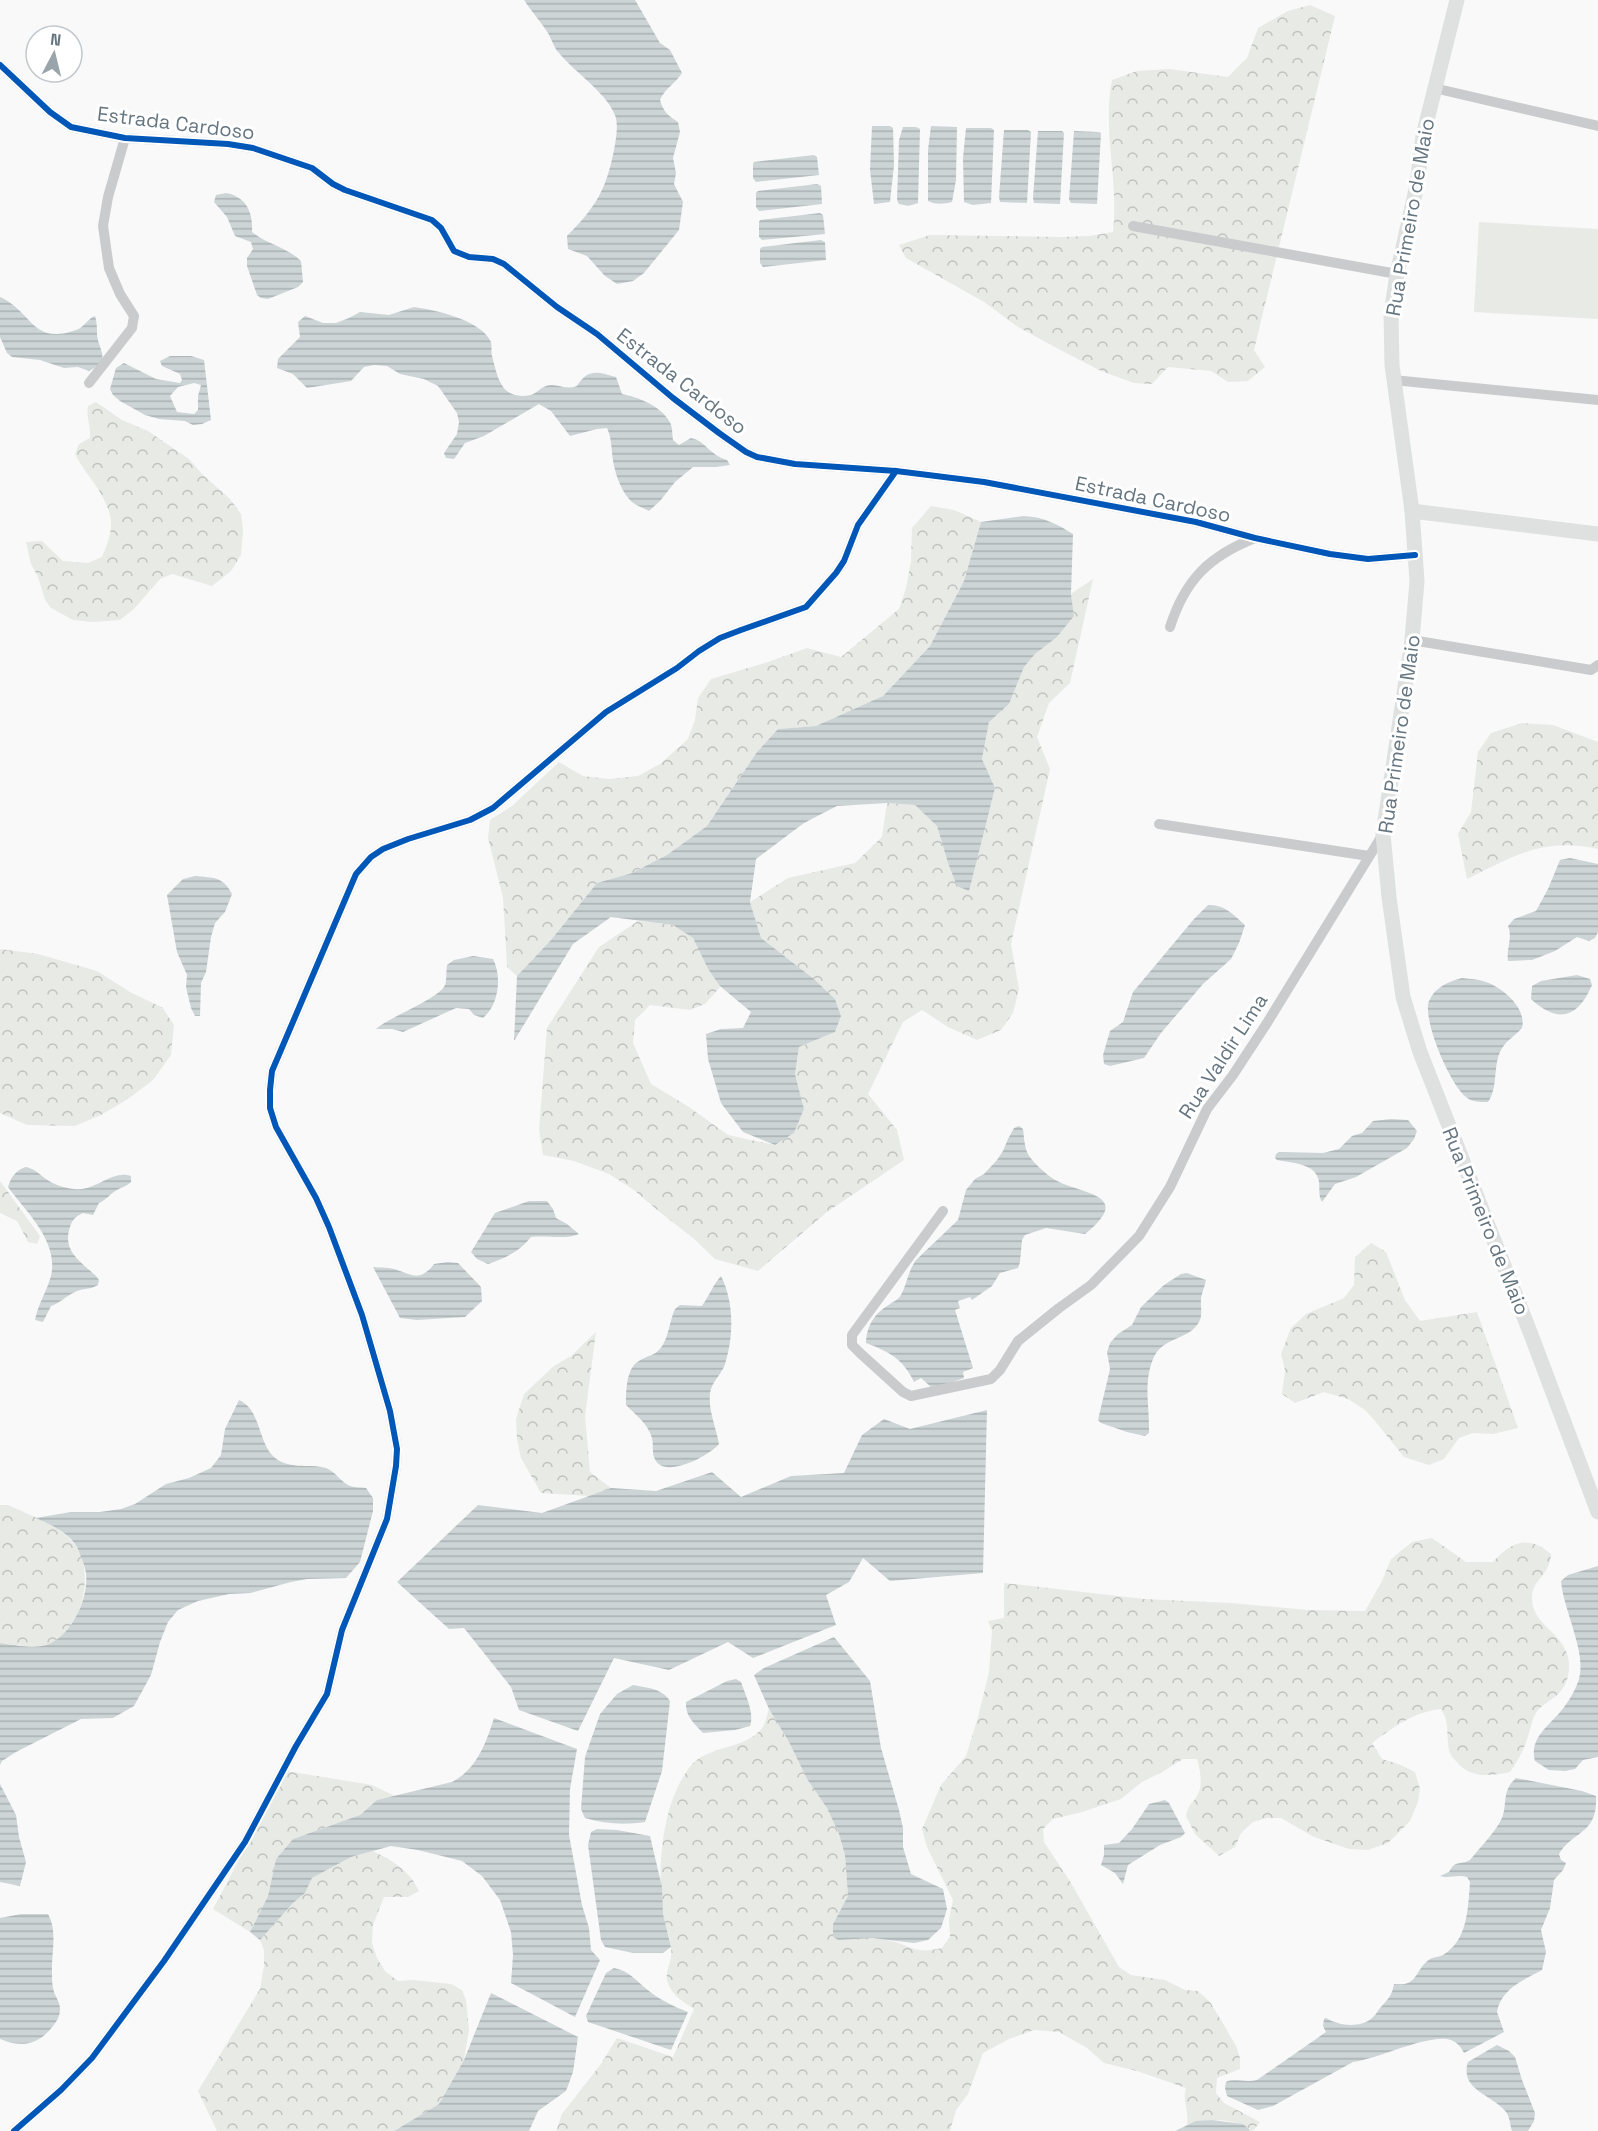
<svg xmlns="http://www.w3.org/2000/svg" width="1598" height="2131" font-family="'Space Grotesk',sans-serif">
	<defs>
		<pattern id="forest-crowns" width="20" height="18" patternUnits="userSpaceOnUse" patternTransform="scale(1.5)"><rect width="20" height="18" fill="#e8eae6"/><path d="M2 6a3 3 0 1 1 6 0M12 15a3 3 0 1 1 6 0" fill="none" stroke="#c0c2c0"/></pattern>
		<pattern id="water-rules" width="6" height="5" patternUnits="userSpaceOnUse" patternTransform="scale(1.5)"><rect width="6" height="5" fill="#ccd4d6"/><path d="M0 2.5h6" fill="none" stroke="#a9b1b3"/></pattern>
	</defs>
	<rect width="100%" height="100%" fill="#f9f9f9"/>
	<g fill="url(#forest-crowns)">
		<path d="M1310 5 1335 16 1254 350 1265 367 1248 381 1228 382 1211 371 1168 367 1152 384 1134 383 1101 371 1064 352 1018 327 984 302 906 258 899 245 930 235 1062 237 1089 236 1113 232C1119 181 1102 130 1112 80L1137 71 1169 69 1228 77 1247 58 1258 28 1288 11Z"/>
		<path d="M96 402 122 420 148 431 189 459 201 473 230 499 241 514 243 530 241 555 231 571 212 586 172 574 160 579 134 609 120 620 93 622 73 620 51 608 45 600 38 577 31 564 26 542 42 541 63 561 88 563 102 557C106 548 111 535 111 525 111 498 86 476 75 454L79 444 90 438C91 427 86 418 88 406Z"/>
		<polygon points="931,506 954,510 981,522 964,581 930,646 883,696 816,726 778,729 757,752 707,826 667,855 632,873 597,883 551,940 517,976 507,967 503,897 488,838 490,820 512,806 559,762 583,776 609,779 638,776 660,764 688,739 695,720 698,698 711,679 768,662 807,648 841,657 899,609 906,588 911,561 912,528"/>
		<polygon points="1093,579 1070,683 1049,703 1037,737 1050,769 1011,944 1019,989 1013,1013 1001,1030 977,1040 948,1027 922,1010 903,1022 868,1094 897,1130 904,1160 827,1212 758,1271 715,1259 693,1238 656,1209 634,1190 609,1174 574,1161 543,1155 539,1130 547,1028 599,947 638,921 674,925 693,938 708,969 721,986 705,1004 690,1010 650,1005 635,1020 633,1043 651,1084 689,1107 728,1135 775,1145 794,1133 804,1109 795,1074 799,1047 835,1032 841,1016 835,999 814,979 761,938 750,902 788,878 855,863 882,837 887,803 915,805 937,826 948,863 986,820 995,788 982,759 989,722 1009,704 1024,667 1035,654 1057,637 1074,616 1071,594"/>
		<path d="M1522 723 1553 725 1598 742V849C1544 837 1514 856 1467 879L1458 834 1471 812 1478 752 1491 733Z"/>
		<polygon points="0,949 38,954 97,971 130,992 163,1008 174,1025 171,1055 153,1080 128,1099 101,1115 75,1126 27,1125 0,1113"/>
		<polygon points="0,1181 40,1236 37,1244 28,1242 17,1221 0,1213"/>
		<polygon points="1371,1243 1386,1252 1405,1300 1420,1321 1477,1312 1518,1428 1493,1434 1473,1433 1459,1438 1444,1459 1429,1465 1404,1457 1375,1421 1365,1410 1348,1399 1324,1392 1295,1403 1282,1394 1285,1370 1281,1354 1291,1328 1306,1314 1344,1298 1354,1285 1355,1257"/>
		<polygon points="596,1332 585,1416 590,1472 611,1488 590,1496 541,1493 521,1458 517,1440 516,1419 524,1394 554,1366 571,1356"/>
		<path d="M0 1505H8C31 1516 59 1524 75 1545 94 1569 84 1622 58 1640 42 1651 18 1645 0 1643Z"/>
		<path d="M1432 1538 1466 1562H1493C1512 1541 1528 1535 1551 1554 1550 1576 1532 1579 1532 1598 1532 1621 1554 1629 1564 1647 1573 1662 1570 1685 1556 1696 1550 1701 1542 1705 1538 1710 1532 1717 1531 1728 1528 1736 1524 1750 1518 1761 1510 1772 1491 1776 1470 1779 1457 1762 1453 1758 1450 1755 1449 1750 1446 1735 1450 1722 1441 1709 1413 1712 1394 1727 1372 1743L1382 1759 1401 1765 1415 1772 1420 1789 1418 1802 1410 1821 1388 1843 1368 1850 1349 1849 1314 1837 1281 1818H1267L1253 1822 1241 1833 1235 1847 1219 1856 1195 1834 1186 1816C1189 1802 1193 1804 1198 1794 1203 1785 1200 1769 1197 1759H1183L1162 1772 1142 1782 1121 1799 1082 1812 1053 1819 1043 1829 1044 1842 1071 1883 1119 1967 1131 1975 1165 1980 1185 1990 1198 1991 1210 2002 1224 2025 1236 2046 1240 2058V2069L1217 2078 1216 2093 1224 2103 1260 2122 1253 2131C1249 2129 1245 2125 1240 2124 1224 2118 1203 2119 1187 2125 1189 2110 1182 2100 1186 2088L1137 2071 1104 2063 1087 2048 1059 2032 1034 2030 1009 2039 983 2053 968 2094 956 2110 950 2131H556L562 2114 601 2064 617 2038 673 2057 694 2009C682 2001 671 1995 667 1980 665 1970 673 1960 671 1949 670 1937 665 1926 663 1914 657 1869 661 1806 689 1768 707 1744 745 1751 763 1727 766 1722 767 1714 769 1709L789 1742 807 1779 827 1808 839 1834 845 1855 848 1896 833 1924 839 1940C855 1938 871 1937 887 1940 912 1945 913 1955 942 1948L950 1937 949 1920 953 1900 927 1847 922 1829 941 1785 966 1756 978 1717 989 1672 992 1631 988 1621 1004 1618V1583L1144 1599 1231 1603 1308 1610 1365 1611 1382 1581 1391 1559 1412 1542Z"/>
		<polygon points="286,1771 372,1785 395,1796 377,1800 360,1815 293,1839 276,1859 268,1896 250,1932 213,1909"/>
		<path d="M373 1851C393 1861 409 1870 419 1891L408 1897H384L373 1925 372 1943 377 1958 385 1971 398 1981 413 1980 451 1984 462 1990 466 2000 469 2030 464 2060 439 2104 394 2131H217L198 2091 260 1989 264 1966V1950L260 1940 293 1903 305 1893 312 1878 351 1857Z"/>
	</g>
	<polygon fill="#e8eae6" points="1479,222 1598,229 1598,319 1474,312"/>
	<g fill="url(#water-rules)" fill-rule="evenodd">
		<path d="M524 0H635L660 43 670 50 682 73C675 84 665 88 660 100 663 111 668 116 678 122L680 132 673 158 676 173 674 184 683 202 679 230 644 273 633 281 617 284 605 276 587 256 568 249 567 236C596 207 606 190 614 150 616 140 618 128 616 118 609 94 575 73 559 53 554 48 552 40 548 33 541 22 531 11 524 0Z"/>
		<polygon points="872,126 890,126 893,128 894,165 890,202 874,204 870,170"/>
		<path d="M931 126 957 127 956 180 952 202C944 204 936 205 928 201V150Z"/>
		<path d="M903 127H916L920 129 918 203C911 206 906 206 899 204L897 200 899 140Z"/>
		<polygon points="966,128 991,128 994,130 991,203 973,205 964,202 963,158"/>
		<polygon points="1004,130 1028,130 1031,132 1027,203 1000,202 999,197"/>
		<polygon points="1038,131 1062,131 1064,133 1060,204 1034,203 1033,198"/>
		<polygon points="1074,131 1098,132 1101,133 1097,204 1071,203 1069,199"/>
		<polygon points="814,155 817,157 819,175 756,182 753,178 753,164 754,162"/>
		<polygon points="817,184 821,186 822,204 759,211 756,207 756,193 758,191"/>
		<path d="M226 193C247 197 253 213 252 232 266 244 288 248 301 261L303 282 298 287 268 299 261 298 257 295 247 266V258L253 249 251 242 235 236 227 217 214 202 216 195Z"/>
		<polygon points="820,213 823,215 825,234 762,240 759,237 759,222 760,220"/>
		<polygon points="821,240 825,242 826,260 763,267 760,263 760,249 762,247"/>
		<path d="M0 297C32 311 32 346 76 330 85 327 87 319 95 316 97 322 97 328 97 335 99 352 112 359 89 371L78 367 64 368 40 360 12 357 7 353 0 337Z"/>
		<path d="M414 307C436 310 481 320 491 342 492 346 491 352 492 356 498 378 501 401 531 395 537 393 540 388 546 386 558 382 563 391 577 386 588 368 598 372 616 377L622 394C638 397 661 406 669 421 673 426 672 434 673 440L679 445 691 438C706 441 708 454 727 460L730 465 716 467H693L675 482 660 501 649 511C644 508 637 506 632 502 620 491 613 468 612 452 611 443 611 437 607 428L597 429 570 436 551 411 539 404 484 436 465 443 454 459 446 458 444 453 457 434 459 422 457 413 438 386 424 379 400 374 387 366 374 365 364 367 351 381 307 388 293 374 277 368 278 359 300 337 298 322 305 316 323 323H336L349 318 360 312 389 315Z"/>
		<path d="M170 356H191L204 360 211 420 202 424 193 425 185 421 159 419 145 415 120 401 113 395 110 389 116 368 124 363 156 379 180 383 182 380 180 374 162 366 160 361ZM194 383 201 385 198 396V410L194 414 177 412 170 396 178 387Z"/>
		<path d="M1024 516C1044 517 1057 524 1073 534L1071 594 1074 616 1057 637 1035 654 1024 667 1009 704 989 722 982 759 995 788 969 891 957 886 948 863 937 826 915 805 887 803 837 806 804 823 756 859 750 902 761 938 814 979 835 999 841 1016 835 1032 799 1047 795 1074 804 1109 794 1133 775 1145 743 1132 721 1103 708 1059 706 1034 721 1029 743 1028 751 1012 720 986 708 969 693 938 673 925 611 917 573 944 514 1041 517 976 551 940 597 883 632 873 667 855 707 826 757 752 778 729 816 726 883 696 930 646 964 581 981 522Z"/>
		<path d="M1570 858 1598 864V932L1595 938 1589 941 1577 937 1555 951 1532 960 1508 961C1506 948 1513 939 1508 926L1514 919 1536 911 1548 889 1560 860Z"/>
		<path d="M195 876C213 878 223 876 232 894L225 912 215 923 211 937 206 972 201 983 200 1016H195L191 1008 186 987 187 975 177 952 167 895 183 879Z"/>
		<path d="M1208 905C1224 904 1234 915 1245 925L1239 943 1231 959 1203 984 1161 1033 1144 1058 1110 1066 1104 1064 1103 1055 1110 1031 1123 1022 1133 992 1194 919Z"/>
		<path d="M473 956 493 959C502 976 499 1005 483 1018L474 1015 469 1009 456 1008 403 1032 392 1029H376C389 1017 439 999 445 985 447 980 446 971 447 965L454 960Z"/>
		<path d="M1577 975 1590 979 1592 985C1578 1018 1558 1024 1531 999L1532 986 1541 981Z"/>
		<path d="M1462 978C1470 979 1478 979 1486 982 1503 988 1527 1008 1522 1028 1515 1036 1504 1042 1500 1052 1493 1068 1498 1088 1488 1102 1480 1102 1472 1102 1466 1097 1450 1085 1422 1019 1429 1001 1435 987 1448 982 1462 978Z"/>
		<path d="M1391 1119 1408 1120 1417 1131 1414 1139 1407 1148 1356 1177 1335 1184 1322 1202C1318 1195 1320 1190 1319 1182 1317 1163 1291 1163 1277 1160L1275 1158 1276 1154 1279 1152 1323 1153 1339 1149 1352 1136 1362 1133 1373 1121Z"/>
		<path d="M1019 1126 1023 1129C1024 1136 1024 1144 1027 1152 1030 1160 1045 1173 1052 1178 1077 1195 1137 1192 1085 1234L1046 1228 1025 1235 1022 1240 1020 1262 1018 1268 1000 1273 992 1286 972 1300 970 1297 958 1301 960 1308 955 1310 973 1368 963 1372 964 1378 945 1385 931 1387 921 1378 914 1382C903 1359 890 1352 866 1343 867 1325 874 1314 890 1304 894 1301 898 1300 901 1295 907 1284 908 1271 916 1260L958 1220 966 1190 975 1179 984 1174 997 1160 1003 1151 1008 1139 1014 1128Z"/>
		<path d="M26 1167C35 1169 39 1174 46 1179 56 1186 70 1190 82 1189 99 1187 114 1170 131 1176V1182C127 1186 122 1187 117 1190 110 1194 106 1200 99 1203L93 1215 83 1213C76 1216 72 1220 70 1227 62 1251 80 1261 96 1276L99 1280 98 1285C90 1290 81 1288 73 1293 65 1297 60 1303 51 1306L43 1322 35 1320C38 1304 47 1291 51 1276 59 1241 26 1212 8 1187 11 1177 16 1170 26 1167Z"/>
		<path d="M529 1201H547L553 1209 556 1218 567 1224 579 1234C566 1240 546 1235 531 1237 519 1252 505 1258 488 1264L477 1259 471 1252 495 1213Z"/>
		<path d="M448 1262 458 1263 481 1287 482 1301 465 1317 417 1320 400 1318 373 1267C380 1268 390 1267 397 1270 414 1276 421 1281 434 1264Z"/>
		<path d="M1187 1273 1206 1280C1205 1286 1202 1292 1201 1298 1200 1308 1204 1317 1197 1325 1187 1340 1162 1337 1153 1359 1143 1383 1150 1408 1149 1433L1145 1436 1127 1432 1101 1423 1098 1420 1110 1369 1107 1352 1110 1343 1118 1334 1132 1325 1141 1307 1164 1285 1181 1274Z"/>
		<path d="M721 1276C734 1302 734 1336 725 1364 722 1374 712 1381 710 1393 708 1410 716 1427 719 1444 709 1456 667 1478 656 1461 651 1454 654 1446 652 1438 648 1424 636 1415 626 1405 626 1392 626 1368 639 1361 646 1356 654 1356 660 1349 669 1338 669 1322 675 1309L680 1305 702 1306C709 1296 713 1285 721 1276Z"/>
		<path d="M239 1400C260 1409 258 1439 272 1455 287 1471 308 1463 326 1468 336 1472 339 1480 348 1485 353 1488 361 1487 366 1488L373 1498V1511L360 1562 346 1578 307 1579 291 1582 250 1593 229 1594 198 1601 178 1610 168 1622 160 1642 151 1675 134 1706 113 1718 81 1719 16 1752 2 1761 0 1765V1643C13 1645 33 1649 46 1645 71 1637 89 1599 86 1573 85 1566 80 1554 77 1547 68 1532 51 1525 36 1518L71 1512H100L121 1509 135 1504 166 1484 189 1478 211 1468 221 1455 225 1429Z"/>
		<polygon points="987,1410 983,1573 890,1581 863,1558 849,1582 826,1595 836,1625 753,1658 728,1642 669,1670 614,1658 578,1731 519,1710 511,1687 464,1628 449,1629 397,1582 478,1505 542,1513 611,1488 656,1491 712,1472 741,1497 791,1476 844,1473 862,1435 884,1419 910,1429"/>
		<path d="M1598 1566V1757L1583 1760 1575 1769 1565 1771 1549 1770 1535 1761C1529 1738 1548 1727 1561 1711 1569 1701 1575 1691 1579 1679 1587 1653 1563 1609 1561 1581L1568 1575Z"/>
		<polygon points="834,1637 870,1681 881,1748 899,1810 903,1828 903,1847 911,1874 943,1889 947,1909 941,1928 928,1940 914,1943 872,1938 839,1940 833,1937 833,1924 848,1896 845,1855 839,1834 827,1808 807,1779 789,1742 769,1709 754,1675 764,1668"/>
		<path d="M736 1679 741 1682C745 1694 755 1714 750 1726L735 1730 703 1733C694 1723 685 1716 686 1702L727 1681Z"/>
		<path d="M633 1685C647 1688 662 1688 670 1701L662 1771 645 1822C624 1825 605 1824 585 1818L581 1809 585 1757 600 1714 617 1694Z"/>
		<path d="M494 1718 577 1749 570 1789 569 1835 582 1905 589 1928 591 1950 600 1960 575 2017 511 1983 513 1955 511 1932 500 1900 482 1876 462 1861 418 1850 391 1846 351 1857 312 1878 305 1893 293 1903 260 1940 250 1932 268 1896 276 1859 293 1839 360 1815 377 1800 452 1782C477 1769 486 1743 494 1718Z"/>
		<path d="M1516 1778 1582 1791 1596 1796C1598 1835 1573 1830 1559 1854L1561 1860 1566 1863 1563 1870 1554 1880 1550 1908 1541 1930 1546 1952 1542 1970C1523 1980 1501 1989 1497 2012L1504 2032 1464 2053C1461 2047 1457 2042 1451 2040 1430 2033 1378 2059 1353 2062L1273 2106 1258 2110 1227 2096 1225 2088 1226 2082C1234 2078 1246 2083 1257 2080L1326 2032 1323 2026 1324 2019 1326 2018C1339 2026 1359 2028 1371 2019 1375 2016 1377 2012 1380 2008 1388 1999 1392 1996 1394 1984 1419 1987 1414 1970 1430 1959 1434 1957 1439 1957 1443 1955 1468 1940 1468 1908 1470 1882L1467 1877C1458 1874 1448 1879 1440 1876L1449 1872C1456 1859 1459 1866 1470 1860 1479 1849 1493 1834 1500 1822 1509 1807 1500 1792 1516 1778Z"/>
		<polygon points="0,1784 16,1815 19,1837 26,1862 20,1886 0,1882"/>
		<polygon points="1165,1800 1169,1803 1185,1833 1181,1837 1160,1845 1128,1865 1123,1884 1115,1873 1101,1865 1104,1855 1104,1845 1119,1843 1132,1829 1149,1804"/>
		<polygon points="597,1829 617,1830 650,1836 662,1887 663,1914 671,1947 663,1953 633,1953 605,1947 601,1940 588,1845 591,1832"/>
		<path d="M21 1914H48C58 1932 51 1954 52 1973 52 1979 52 1986 54 1992 56 1997 60 2003 60 2009 60 2016 57 2021 53 2026 39 2045 21 2048 0 2039V1918Z"/>
		<path d="M614 1968C630 1971 637 1982 649 1991 660 2000 675 2007 688 2012L671 2050 588 2022 586 2016 606 1973Z"/>
		<polygon points="491,1993 578,2037 573,2072 566,2091 538,2111 529,2131 394,2131 439,2104 464,2060"/>
		<path d="M1497 2045 1509 2051 1515 2057 1522 2080 1535 2113 1534 2121 1528 2131H1512C1510 2125 1510 2117 1506 2112 1493 2095 1459 2090 1468 2062Z"/>
		<polygon points="1212,2120 1243,2124 1251,2131 1175,2131 1196,2121"/>
	</g>
	<g fill="none" stroke-linecap="round" stroke-linejoin="round">
		<g stroke="#cacbcc" stroke-width="10">
			<polyline points="0,65 50,112 71,127 125,138 228,144 253,148 312,168 333,184 345,190 432,220 441,228 454,251 469,257 493,259 504,264 557,307 597,334 673,398 719,433 746,452 757,457 795,464 896,471 984,482 1196,522 1255,538 1330,554 1368,559 1415,555"/>
			<polyline points="1434,88 1598,126"/>
			<polyline points="1133,226 1397,274"/>
			<polyline points="1393,380 1598,400"/>
			<polyline points="89,383 132,328 134,316 120,294 109,268 103,226 108,197 125,138"/>
			<path d="M1170 627C1185 580 1209 556 1255 538"/>
			<polyline points="1412,640 1591,670 1598,665"/>
			<polyline points="1159,824 1369,856"/>
			<polyline points="943,1211 852,1335 852,1345 860,1353 903,1392 911,1396 991,1379 1000,1370 1018,1341 1059,1308 1091,1285 1139,1236 1170,1187 1207,1109 1233,1075 1267,1023 1383,834"/>
			<polyline points="14,2131 61,2090 92,2058 164,1961 245,1842 296,1746 327,1694 342,1630 387,1519 396,1466 397,1449 390,1411 362,1315 329,1227 316,1198 276,1127 270,1108 270,1090 272,1071 356,874 371,857 383,849 408,839 470,820 493,808 606,712 677,668 699,651 720,638 741,630 806,607 836,573 844,561 858,525 896,471"/>
		</g>
		<g stroke="#dfe0e0" stroke-width="15">
			<polyline points="1457,0 1423,136 1417,185 1397,274 1391,314 1392,365 1412,511 1417,581 1412,640 1383,834 1389,897 1403,997 1420,1052 1530,1332 1598,1512"/>
			<polyline points="1412,511 1598,534"/>
		</g>
		<defs>
			<g id="cycleway">
				<polyline points="0,65 50,112 71,127 125,138 228,144 253,148 312,168 333,184 345,190 432,220 441,228 454,251 469,257 493,259 504,264 557,307 597,334 673,398 719,433 746,452 757,457 795,464 896,471 984,482 1196,522 1255,538 1330,554 1368,559 1415,555"/>
				<polyline points="14,2131 61,2090 92,2058 164,1961 245,1842 296,1746 327,1694 342,1630 387,1519 396,1466 397,1449 390,1411 362,1315 329,1227 316,1198 276,1127 270,1108 270,1090 272,1071 356,874 371,857 383,849 408,839 470,820 493,808 606,712 677,668 699,651 720,638 741,630 806,607 836,573 844,561 858,525 896,471"/>
			</g>
		</defs>
		<use href="#cycleway" stroke="#fff" stroke-width="10"/>
		<use href="#cycleway" stroke="#0057b8" stroke-width="6"/>
	</g>
	<g text-anchor="middle" stroke-width="6" stroke-linejoin="round" paint-order="stroke">
		<g font-size="20" fill="#667681" stroke="#fff">
			<text transform="translate(176 123) rotate(7)" y="7">Estrada Cardoso</text>
			<text transform="translate(1410 217) rotate(-80)" y="7">Rua Primeiro de Maio</text>
			<text transform="translate(682 381) rotate(38)" y="7">Estrada Cardoso</text>
			<text transform="translate(1153 499) rotate(12)" y="7">Estrada Cardoso</text>
			<text transform="translate(1399 734) rotate(-82)" y="7">Rua Primeiro de Maio</text>
			<text transform="translate(1223 1056) rotate(-57)" y="7">Rua Valdir Lima</text>
			<text transform="translate(1486 1221) rotate(68)" y="7">Rua Primeiro de Maio</text>
		</g>
	</g>
	<g transform="translate(54 54) rotate(7)"><circle r="28" fill="#ffffff" stroke="#c2c8cd" stroke-width="1.5"/>
	<path d="M0-4.5L10 22L0 15L-10 22Z" fill="#99a4ab"/>
	<text y="-9" font-size="16" font-weight="bold" text-anchor="middle" fill="#667681">N</text>
	</g>
</svg>
